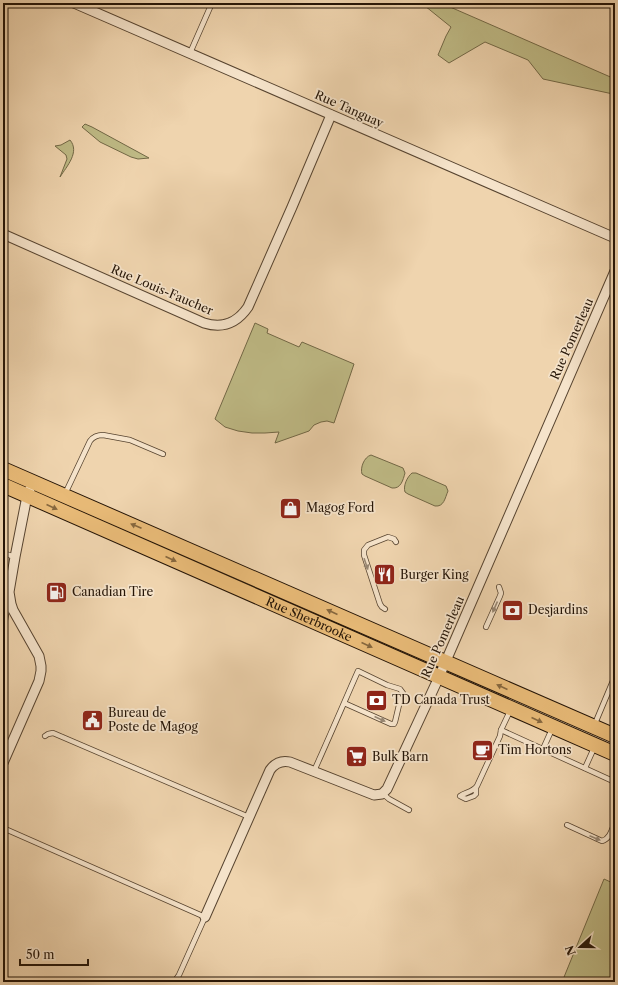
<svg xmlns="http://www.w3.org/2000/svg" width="618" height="985" font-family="'Libre Caslon Text',serif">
	<rect width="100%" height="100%" fill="#efd4ae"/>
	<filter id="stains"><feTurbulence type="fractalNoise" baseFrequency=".005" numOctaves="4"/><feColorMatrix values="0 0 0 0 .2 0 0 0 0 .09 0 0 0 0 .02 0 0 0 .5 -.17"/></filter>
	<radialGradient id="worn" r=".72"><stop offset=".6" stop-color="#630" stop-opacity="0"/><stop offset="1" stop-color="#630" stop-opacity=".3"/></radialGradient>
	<g fill="#bfbb86" stroke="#726846">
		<polygon points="426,3 441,3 615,79 615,90 613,94 543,79 528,60 485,42 449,63 438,55 446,36 451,27 425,6"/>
		<polygon points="85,124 92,127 149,158 138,159 131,157 100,142 82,127"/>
		<path d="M70 140C80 152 67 166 60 177L67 159 66 155 55 146 61 145Z"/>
		<polygon points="255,323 268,329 267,333 299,347 302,342 354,364 334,423 327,421 321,422 314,425 309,431 275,443 279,432 265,433 252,433 238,431 225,427 215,419"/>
		<path d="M371 455 403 468 405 473C403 480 401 489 392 488L365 476 362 474C360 468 364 457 371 455Z"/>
		<path d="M412 473H416L446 486 448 491C445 498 444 507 435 506L408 494 405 492C403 486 407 477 412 473Z"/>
		<polygon points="131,533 160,543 345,624 344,627 130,536"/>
		<polygon points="604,879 615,884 615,982 562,982"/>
	</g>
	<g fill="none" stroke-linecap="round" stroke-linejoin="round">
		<defs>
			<g id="service">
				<polyline points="190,53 212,3"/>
				<path d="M65 494 90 441C93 437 97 435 103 435L130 440 163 454"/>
				<polyline points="3,553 15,557"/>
				<polyline points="385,609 382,607 380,604 364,555 364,550 368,545 388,537 394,539 396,542"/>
				<polyline points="486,627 500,596 501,593 499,587"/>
				<polyline points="3,633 8,602"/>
				<polyline points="510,711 501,730 615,782"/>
				<polyline points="594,726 615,676"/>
				<polyline points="45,736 48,734 53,733 249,817"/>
				<polyline points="543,749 552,729"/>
				<polyline points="585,768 594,748"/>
				<path d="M314 771C329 738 343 705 358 671L387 685 400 689 403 693 399 705 395 722 394 724H391L344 703"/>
				<path d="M476 788V794L474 796 466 799 460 796C466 792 473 792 477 786L500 736 501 730"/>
				<polyline points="383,794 389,799 409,810"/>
				<path d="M567 825 602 841C610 839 612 829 615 822"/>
				<polyline points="3,828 205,917 179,975 174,982"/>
			</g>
			<g id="minor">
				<polyline points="74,3 615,238"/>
				<path d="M3 234 204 323C223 329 237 323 248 307L292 207 331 115"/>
				<polyline points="3,763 39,681 41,671 41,666 39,656 13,610 11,604 9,592 15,557 27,496 33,482"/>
				<path d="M205 917 270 770C275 763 281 760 290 762L374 795 382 794 387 789 439 677 615 271"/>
			</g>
			<g id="primary">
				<polyline points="3,469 615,736"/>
				<path id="s1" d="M3 485 615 754"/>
			</g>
		</defs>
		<use href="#service" stroke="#574430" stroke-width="6"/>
		<use href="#minor" stroke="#574430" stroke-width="11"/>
		<use href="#primary" stroke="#241406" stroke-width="16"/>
		<use href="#service" stroke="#f5e3ca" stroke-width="4.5"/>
		<use href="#minor" stroke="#f5e3ca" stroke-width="9"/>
		<use href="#primary" stroke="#e8ba77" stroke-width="14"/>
	</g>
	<defs><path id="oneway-solid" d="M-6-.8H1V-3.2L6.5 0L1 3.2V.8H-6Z"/></defs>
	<g fill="#86673e">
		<use href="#oneway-solid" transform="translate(52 507) rotate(24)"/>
		<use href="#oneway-solid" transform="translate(136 526) rotate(-157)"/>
		<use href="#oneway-solid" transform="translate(171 559) rotate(24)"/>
		<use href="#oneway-solid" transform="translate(332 612) rotate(-156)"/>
		<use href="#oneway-solid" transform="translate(367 645) rotate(24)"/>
		<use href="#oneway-solid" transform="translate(502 687) rotate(-156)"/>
		<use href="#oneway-solid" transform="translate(537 720) rotate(24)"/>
	</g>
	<g fill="#978672">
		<use href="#oneway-solid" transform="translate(366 564) rotate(71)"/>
		<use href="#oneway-solid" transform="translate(495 607) rotate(114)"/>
		<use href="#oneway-solid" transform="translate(380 719) rotate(24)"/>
		<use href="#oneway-solid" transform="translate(595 838) rotate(23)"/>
	</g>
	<defs>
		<symbol id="shop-square" viewBox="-11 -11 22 22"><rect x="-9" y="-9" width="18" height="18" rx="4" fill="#8f2418" stroke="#f5e3ca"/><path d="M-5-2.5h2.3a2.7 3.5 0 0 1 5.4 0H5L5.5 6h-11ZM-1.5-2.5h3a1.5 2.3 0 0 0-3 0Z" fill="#fff"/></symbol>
		<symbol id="restaurant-square" viewBox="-11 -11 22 22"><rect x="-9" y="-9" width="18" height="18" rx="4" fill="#8f2418" stroke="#f5e3ca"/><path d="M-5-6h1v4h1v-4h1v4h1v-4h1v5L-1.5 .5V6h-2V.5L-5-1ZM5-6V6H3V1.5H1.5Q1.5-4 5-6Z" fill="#fff"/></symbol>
		<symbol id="fuel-square" viewBox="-11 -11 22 22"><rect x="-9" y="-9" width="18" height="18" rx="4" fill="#8f2418" stroke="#f5e3ca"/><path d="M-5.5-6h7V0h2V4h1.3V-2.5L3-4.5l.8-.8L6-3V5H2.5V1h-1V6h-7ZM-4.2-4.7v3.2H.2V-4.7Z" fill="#fff"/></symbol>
		<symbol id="bank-square" viewBox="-11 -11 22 22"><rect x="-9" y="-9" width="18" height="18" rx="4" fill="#8f2418" stroke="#f5e3ca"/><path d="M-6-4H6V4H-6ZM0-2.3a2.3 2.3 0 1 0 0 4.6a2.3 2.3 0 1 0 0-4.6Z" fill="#fff"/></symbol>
		<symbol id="civic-square" viewBox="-11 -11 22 22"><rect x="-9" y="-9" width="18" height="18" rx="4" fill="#8f2418" stroke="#f5e3ca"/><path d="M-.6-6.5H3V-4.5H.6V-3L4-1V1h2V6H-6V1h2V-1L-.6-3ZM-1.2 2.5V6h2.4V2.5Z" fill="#fff"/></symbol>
		<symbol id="cafe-square" viewBox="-11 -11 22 22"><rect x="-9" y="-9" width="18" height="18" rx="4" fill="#8f2418" stroke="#f5e3ca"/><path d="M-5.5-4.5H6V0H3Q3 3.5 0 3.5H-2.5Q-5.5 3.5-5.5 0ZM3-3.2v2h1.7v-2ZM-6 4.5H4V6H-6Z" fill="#fff"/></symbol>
		<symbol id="supermarket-square" viewBox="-11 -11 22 22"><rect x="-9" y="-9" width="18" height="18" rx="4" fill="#8f2418" stroke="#f5e3ca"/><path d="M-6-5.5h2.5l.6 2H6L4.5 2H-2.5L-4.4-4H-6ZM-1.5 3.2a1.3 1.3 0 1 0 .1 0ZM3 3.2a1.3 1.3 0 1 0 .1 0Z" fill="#fff"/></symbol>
	</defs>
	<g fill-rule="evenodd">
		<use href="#shop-square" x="278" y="496" width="25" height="25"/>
		<use href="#restaurant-square" x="372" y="562" width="25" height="25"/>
		<use href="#fuel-square" x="44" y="580" width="25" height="25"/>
		<use href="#bank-square" x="500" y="598" width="25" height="25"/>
		<use href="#bank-square" x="364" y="688" width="25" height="25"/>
		<use href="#civic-square" x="80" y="708" width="25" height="25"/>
		<use href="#cafe-square" x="470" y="738" width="25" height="25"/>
		<use href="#supermarket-square" x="344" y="744" width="25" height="25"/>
	</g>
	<g text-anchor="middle" stroke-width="3.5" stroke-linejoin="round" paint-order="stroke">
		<g font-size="12" fill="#241406" stroke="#f5e3ca">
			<text transform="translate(349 109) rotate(24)" y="4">Rue Tanguay</text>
			<text transform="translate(162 290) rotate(23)" y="4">Rue Louis-Faucher</text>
			<text transform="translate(572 339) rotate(-66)" y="4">Rue Pomerleau</text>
			<text dy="4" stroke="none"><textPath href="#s1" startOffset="334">Rue Sherbrooke</textPath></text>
			<text transform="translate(443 637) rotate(-66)" y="4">Rue Pomerleau</text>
		</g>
		<g font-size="12" fill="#241406" stroke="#f5e3ca" text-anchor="start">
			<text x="306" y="512">Magog Ford</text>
			<text x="400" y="579">Burger King</text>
			<text x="72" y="596">Canadian Tire</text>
			<text x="528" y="614">Desjardins</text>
			<text x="392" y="704">TD Canada Trust</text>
			<text x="108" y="717">Bureau de<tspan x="108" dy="14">Poste de Magog</tspan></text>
			<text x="498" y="754">Tim Hortons</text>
			<text x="372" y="761">Bulk Barn</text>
		</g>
	</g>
	<rect width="618" height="985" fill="none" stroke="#efd4ae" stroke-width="16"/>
	<rect x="4" y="4" width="610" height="977" fill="none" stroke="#241406" stroke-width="2"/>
	<rect x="8" y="8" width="602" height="969" fill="none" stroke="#241406"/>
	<g transform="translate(580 947) rotate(249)" stroke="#f5e3ca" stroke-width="3" paint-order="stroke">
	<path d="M0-3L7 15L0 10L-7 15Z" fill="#241406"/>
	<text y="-6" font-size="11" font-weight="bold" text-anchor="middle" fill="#241406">N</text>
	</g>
	<path d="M20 959v6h68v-6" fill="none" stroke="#241406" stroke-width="2"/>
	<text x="26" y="959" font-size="12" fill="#241406" stroke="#f5e3ca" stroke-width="3" paint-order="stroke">50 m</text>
	<rect width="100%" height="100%" filter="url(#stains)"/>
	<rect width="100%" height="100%" fill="url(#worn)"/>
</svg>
